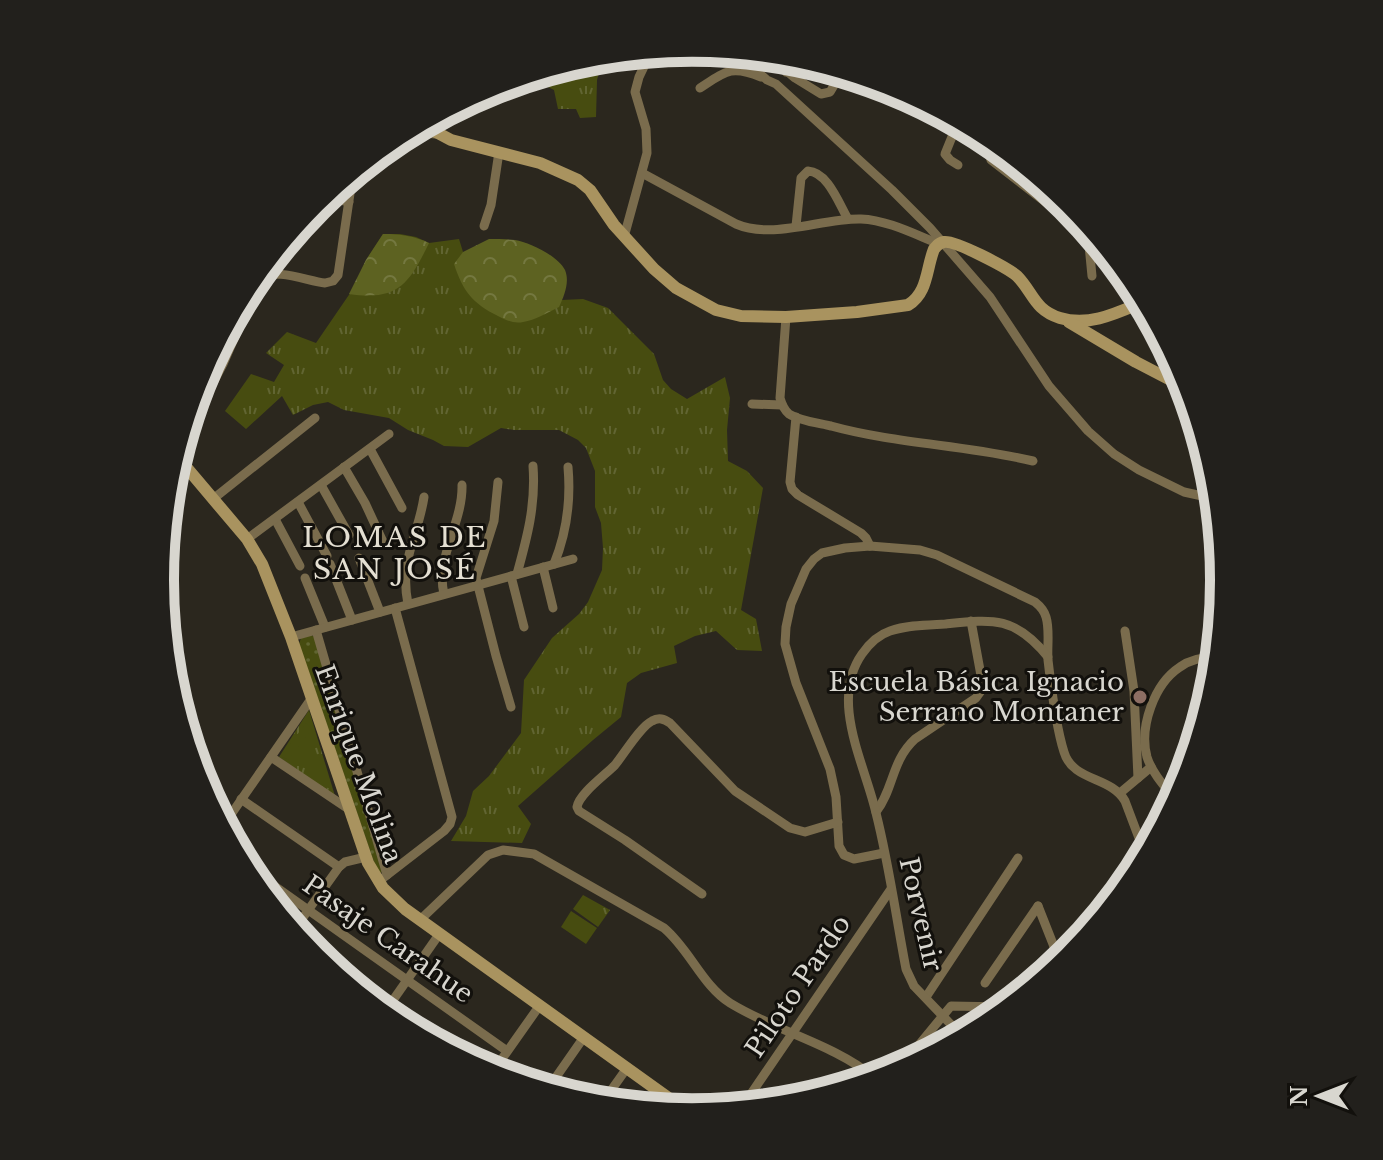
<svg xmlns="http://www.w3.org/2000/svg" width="1383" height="1160" font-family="'Libre Baskerville',serif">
	<defs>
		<pattern id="grass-tufts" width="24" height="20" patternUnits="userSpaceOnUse" patternTransform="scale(2)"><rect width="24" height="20" fill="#474c10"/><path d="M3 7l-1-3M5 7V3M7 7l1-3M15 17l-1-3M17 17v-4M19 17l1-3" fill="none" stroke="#616532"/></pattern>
		<pattern id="forest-crowns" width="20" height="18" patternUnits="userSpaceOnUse" patternTransform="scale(2)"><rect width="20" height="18" fill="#5d6221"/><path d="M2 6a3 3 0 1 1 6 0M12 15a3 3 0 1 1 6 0" fill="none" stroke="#747840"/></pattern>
		<pattern id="park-dots" width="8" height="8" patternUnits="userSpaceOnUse" patternTransform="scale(2)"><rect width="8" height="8" fill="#474c10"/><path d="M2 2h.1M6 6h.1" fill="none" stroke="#616532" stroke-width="1.8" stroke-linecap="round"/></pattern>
	</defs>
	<rect width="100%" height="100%" fill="#2b271e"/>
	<g fill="url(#grass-tufts)">
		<polygon points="600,57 603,58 597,80 596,117 580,118 576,109 558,109 554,90 542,84 538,73 588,58"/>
		<polygon points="383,234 400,234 416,237 429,243 459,239 463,252 466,274 562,300 583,299 608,308 654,354 663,380 671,389 687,399 725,377 730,398 727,430 728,461 747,471 763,488 741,610 756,619 762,651 737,650 716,631 695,636 674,646 677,663 641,673 627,683 621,717 593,740 518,806 531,824 522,843 451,841 466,816 473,791 489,776 521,733 524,680 552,638 579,614 588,602 602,570 603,548 601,523 595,507 595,471 586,448 578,440 559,430 514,430 501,428 468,447 444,446 433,440 408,430 389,418 344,410 328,402 313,405 293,415 282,396 246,429 225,411 251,374 274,382 284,365 266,353 287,332 316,343 355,286 366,260"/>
		<polygon points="309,710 335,796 279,757"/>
		<polygon points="583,895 610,910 598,927 573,909"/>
	</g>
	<g fill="url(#forest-crowns)">
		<path d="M383 234C401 234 414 236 429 243 409 284 398 301 349 294L366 260Z"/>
		<path d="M489 239C497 239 506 239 515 240 529 242 558 256 565 270 570 282 564 296 559 307 547 313 535 320 523 322 514 324 506 320 498 316 472 303 463 291 454 264L463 252Z"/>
	</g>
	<polygon fill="url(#park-dots)" points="310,635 315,637 384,871 378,874 299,644 301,638"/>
	<g fill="#474c10">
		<polygon points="306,723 312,729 288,760 281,756"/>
		<polygon points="571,911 597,928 586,944 561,927"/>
	</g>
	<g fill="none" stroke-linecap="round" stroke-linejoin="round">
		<g stroke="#7a6c4d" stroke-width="9">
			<polyline points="736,52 767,80 776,84 892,190 930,228 990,297 1049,386 1088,431 1114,454 1139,470 1184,492 1216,499"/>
			<polyline points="769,56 795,78 821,94 830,92 842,72"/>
			<polyline points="786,72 794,58"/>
			<path d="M700 88C726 71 731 65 761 77"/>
			<polyline points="958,122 945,154 950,160 958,165"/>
			<polyline points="409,131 435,134"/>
			<polyline points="992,142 988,150 991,160 1088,235 1092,276"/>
			<path d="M642 173 736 224C773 240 822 218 861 219 887 220 914 234 939 244"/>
			<polyline points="1029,189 1037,178"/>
			<polyline points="324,196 349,202"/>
			<polyline points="484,226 491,205 499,152"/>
			<path d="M796 226 801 178 808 171C828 172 839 204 848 219"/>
			<polyline points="624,237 647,153 646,129 635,92 639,77 651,52"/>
			<path d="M786 317 780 398C782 405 784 410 789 414 800 421 818 423 831 426 897 444 966 445 1033 461"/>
			<polyline points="752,404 782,405"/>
			<polyline points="796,417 790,482 792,489 798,495 861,533 866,538 870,546"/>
			<path d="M181 438 203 402 223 364 260 279C275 267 307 281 325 283L333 281 338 275 353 173"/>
			<polyline points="370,449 402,508"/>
			<polyline points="344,467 365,503 384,544"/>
			<polyline points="498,482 494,521 476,578 496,656 511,707"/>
			<polyline points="321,485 349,535"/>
			<polyline points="213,499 315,418"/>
			<polyline points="298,502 327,556"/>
			<polyline points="275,519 300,566"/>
			<polyline points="247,539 389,434"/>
			<polyline points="359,558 380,612"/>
			<polyline points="330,564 352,620"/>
			<path d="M554 564C567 532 571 501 568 467"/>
			<polyline points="543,567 553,608"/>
			<path d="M517 574C527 538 536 505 533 466"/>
			<polyline points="511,576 524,627"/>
			<polyline points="305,578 325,627"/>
			<path d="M444 594C435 558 463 523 462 485"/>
			<path d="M408 604C399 560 418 537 424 497"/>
			<polyline points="316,630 387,875"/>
			<polyline points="1125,631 1134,691 1138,778"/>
			<polyline points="291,637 573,559"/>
			<polyline points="271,757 350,810"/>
			<polyline points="1120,793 1151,767"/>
			<polyline points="241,799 339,867"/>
			<path d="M1175 799C1165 787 1152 773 1147 757 1139 727 1154 684 1180 667 1191 659 1203 657 1216 657"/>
			<path d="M876 812C894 789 891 761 915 739L976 698 981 691 982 681 971 621"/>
			<polyline points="223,826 311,699"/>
			<path d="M884 853 854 859 844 855 839 846 836 797 830 769 796 683 785 644 786 627 791 604 806 569 814 559 822 553 845 548 870 546 920 550 937 555 1035 602C1040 606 1044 610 1046 617 1050 630 1047 646 1048 660 1051 686 1056 727 1064 752 1073 782 1111 776 1125 801L1145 854"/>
			<polyline points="242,863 507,1051"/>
			<polyline points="378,882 444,831 450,824 452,817 395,608"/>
			<path d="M702 894 625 840 579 811 577 807C579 794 604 776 615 765 624 754 641 726 652 721 659 717 664 719 670 723L735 791 790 828 805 832 838 822"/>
			<polyline points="1038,906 1053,944 1059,964"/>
			<path d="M421 919 488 855 503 850 534 854 664 928C690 950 702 985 730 1003 777 1032 832 1043 875 1078"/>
			<polyline points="294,930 339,867 345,862 366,857"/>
			<polyline points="985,983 1038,906"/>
			<polyline points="926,997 1018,858"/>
			<polyline points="384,1013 440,933"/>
			<path d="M962 1036 914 986 906 969C896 917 889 864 876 813 865 764 829 701 862 654 869 644 878 635 890 631 907 625 927 625 945 624 993 619 1015 616 1048 657"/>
			<polyline points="899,1069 951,1006 1005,1007"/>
			<polyline points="492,1073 540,1005"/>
			<polyline points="547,1090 584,1037"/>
			<polyline points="602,1103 627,1068"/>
			<polyline points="742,1107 891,889"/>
		</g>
		<g stroke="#a9935f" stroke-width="12">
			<path d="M421 124 451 140 540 163 578 180 590 190 614 225 654 269 676 288 716 310 741 316 786 317 857 312 908 305C928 293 926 269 934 249 938 245 938 243 944 242 955 240 1008 268 1017 276 1033 292 1034 310 1060 318 1089 327 1117 313 1143 302"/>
			<polyline points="1069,322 1136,362 1186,388"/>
			<polyline points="176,455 247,539 262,564 291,637 368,863 383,888 405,909 688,1112"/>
		</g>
	</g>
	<circle fill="#8d6e63" stroke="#12100c" stroke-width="3" cx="1140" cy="697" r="8"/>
	<g text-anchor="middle" stroke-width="6" stroke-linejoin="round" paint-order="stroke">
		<g font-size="26" fill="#d8d6cf" stroke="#12100c" text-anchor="end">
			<text x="1124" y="691">Escuela Básica Ignacio<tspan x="1124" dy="30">Serrano Montaner</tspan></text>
		</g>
		<g font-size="26" fill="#d8d6cf" stroke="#12100c">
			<text transform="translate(359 764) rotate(70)" y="9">Enrique Molina</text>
			<text transform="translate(921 914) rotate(77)" y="9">Porvenir</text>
			<text transform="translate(388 939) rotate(35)" y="9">Pasaje Carahue</text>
			<text transform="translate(798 986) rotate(-56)" y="9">Piloto Pardo</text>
		</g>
		<g font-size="28" letter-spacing="2" fill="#e4dfd2" stroke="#12100c">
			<text x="395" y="547">LOMAS DE<tspan x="395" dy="32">SAN JOSÉ</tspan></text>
		</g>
	</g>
	<path d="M0 0H1383V1160H0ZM174 580a518 518 0 1 1 1036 0a518 518 0 1 1-1036 0Z" fill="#22201c" fill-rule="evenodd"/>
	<path fill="none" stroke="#d8d6cf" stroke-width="10" d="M174 580a518 518 0 1 1 1036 0a518 518 0 1 1-1036 0Z"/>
	<g transform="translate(1319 1096) rotate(270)" stroke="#12100c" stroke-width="6" paint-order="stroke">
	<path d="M0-6L14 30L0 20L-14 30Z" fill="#d8d6cf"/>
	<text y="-12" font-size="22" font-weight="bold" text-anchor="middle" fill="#d8d6cf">N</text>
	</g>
</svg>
